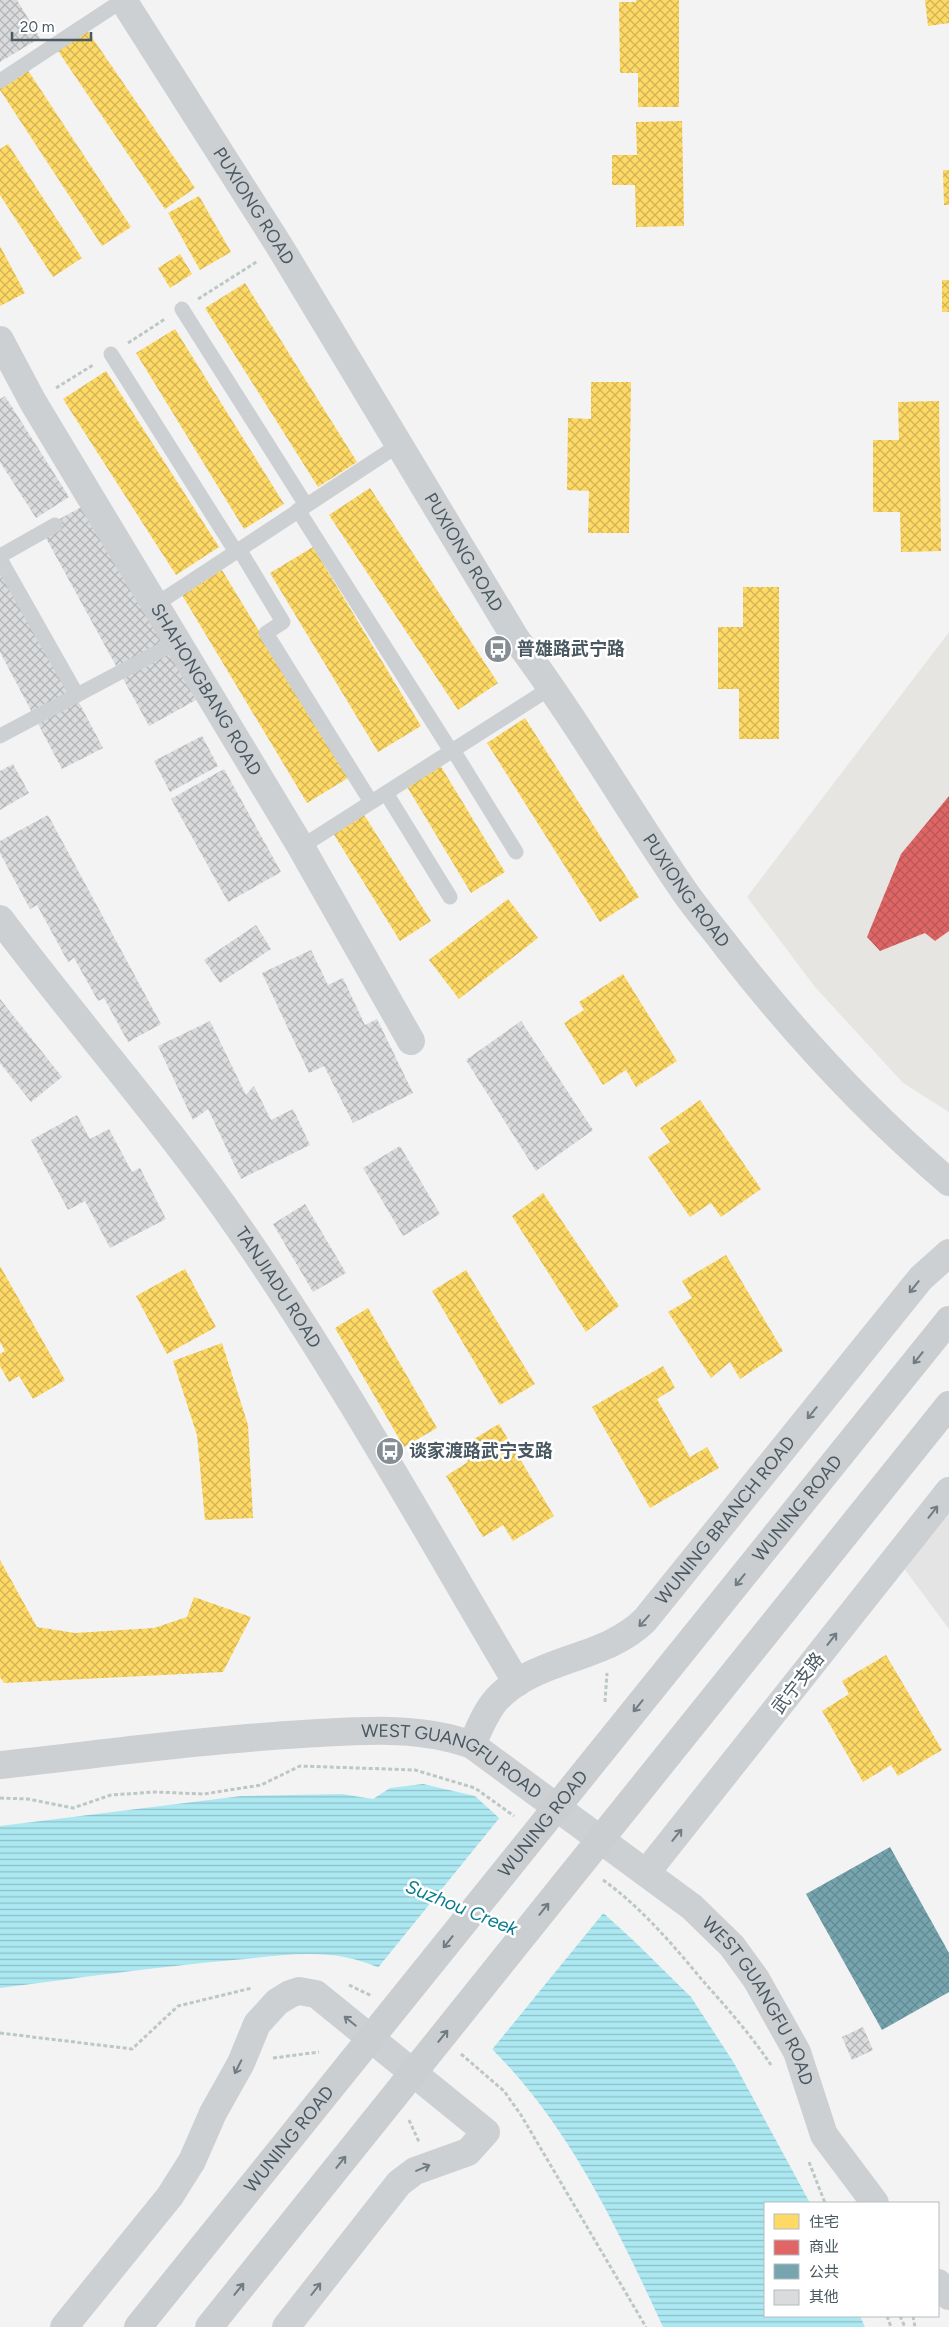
<svg xmlns="http://www.w3.org/2000/svg" width="949" height="2327" font-family="Figtree,'Noto Sans SC',sans-serif">
	<defs>
		<pattern id="water-rules" width="6" height="5" patternUnits="userSpaceOnUse" patternTransform="scale(1.25)"><rect width="6" height="5" fill="#ace8f1"/><path d="M0 2.5h6" fill="none" stroke="#8ebfc7"/></pattern>
		<pattern id="homes-cross-hatch" width="8" height="8" patternUnits="userSpaceOnUse" patternTransform="scale(1.25)"><rect width="8" height="8" fill="#ffd966"/><path d="M0 0l8 8M0 8l8-8" fill="none" stroke="#d0b357"/></pattern>
		<pattern id="shops-cross-hatch" width="8" height="8" patternUnits="userSpaceOnUse" patternTransform="scale(1.25)"><rect width="8" height="8" fill="#e06666"/><path d="M0 0l8 8M0 8l8-8" fill="none" stroke="#b85757"/></pattern>
		<pattern id="public-cross-hatch" width="8" height="8" patternUnits="userSpaceOnUse" patternTransform="scale(1.25)"><rect width="8" height="8" fill="#76a5af"/><path d="M0 0l8 8M0 8l8-8" fill="none" stroke="#638992"/></pattern>
		<pattern id="building-cross-hatch" width="8" height="8" patternUnits="userSpaceOnUse" patternTransform="scale(1.25)"><rect width="8" height="8" fill="#dadbdc"/><path d="M0 0l8 8M0 8l8-8" fill="none" stroke="#b3b4b6"/></pattern>
	</defs>
	<rect width="100%" height="100%" fill="#f4f3f3"/>
	<polygon fill="#e7e5e2" points="949,632 949,1112 903,1083 815,987 747,897"/>
	<polygon fill="#e5e4e5" points="949,1500 949,1629 900,1563"/>
	<path fill="url(#water-rules)" d="M423 1784 475 1796 634 1941 691 1997 734 2063 810 2203H765V2316H860L865 2327H663C605 2201 544 2073 425 1994 400 1977 375 1963 344 1957 308 1950 270 1957 234 1960 155 1967 78 1978 0 1988V1826L241 1796 342 1794 373 1799 390 1788Z"/>
	<polygon fill="#f4f3f3" points="501,1816 605,1911 490,2052 452,2015 419,1991 377,1969"/>
	<g fill="url(#homes-cross-hatch)">
		<polygon points="636,0 679,0 679,107 638,107 638,73 620,73 619,2 636,2"/>
		<polygon points="925,0 949,0 949,23 928,26"/>
		<polygon points="87,30 195,188 165,209 58,51"/>
		<polygon points="27,69 131,227 102,246 0,90 0,87"/>
		<polygon points="682,121 684,226 636,227 635,185 612,185 612,155 637,155 636,122"/>
		<polygon points="8,144 82,258 53,277 0,195 0,149"/>
		<polygon points="943,170 949,170 949,205 944,205"/>
		<polygon points="199,196 231,252 200,270 168,213"/>
		<polygon points="0,246 25,293 0,306"/>
		<polygon points="180,254 192,274 170,288 158,268"/>
		<rect x="942" y="280" width="7" height="32"/>
		<polygon points="245,283 357,462 318,487 205,308"/>
		<polygon points="175,329 284,504 244,529 136,353"/>
		<polygon points="106,371 219,547 176,575 63,399"/>
		<polygon points="591,382 631,382 629,533 588,533 589,491 567,490 568,418 591,419"/>
		<polygon points="939,401 941,551 901,552 900,512 873,512 873,440 899,440 898,402"/>
		<polygon points="370,488 498,683 458,710 329,515"/>
		<polygon points="313,547 421,726 378,752 270,573"/>
		<polygon points="222,570 348,778 307,803 182,595"/>
		<polygon points="743,587 779,587 779,739 739,739 739,689 718,689 718,627 743,627"/>
		<polygon points="525,718 639,897 600,922 487,743"/>
		<polygon points="440,765 505,872 471,893 406,785"/>
		<polygon points="363,813 431,921 400,941 333,833"/>
		<polygon points="508,899 538,938 459,999 429,960"/>
		<polygon points="623,974 677,1061 636,1087 626,1070 603,1085 564,1023 584,1010 579,1002"/>
		<polygon points="700,1100 761,1189 721,1217 711,1203 690,1217 648,1157 670,1142 660,1128"/>
		<polygon points="543,1193 619,1306 586,1332 512,1216"/>
		<polygon points="726,1255 783,1351 740,1379 730,1362 711,1378 668,1312 692,1298 682,1281"/>
		<polygon points="0,1266 65,1380 33,1399 19,1376 9,1382 0,1366 0,1354 5,1351 0,1342"/>
		<polygon points="185,1269 216,1327 167,1354 136,1296"/>
		<polygon points="466,1270 535,1384 500,1405 432,1291"/>
		<polygon points="368,1308 437,1428 404,1447 335,1328"/>
		<polygon points="222,1343 248,1425 253,1518 205,1520 197,1435 173,1361"/>
		<polygon points="663,1366 675,1388 657,1399 690,1457 707,1447 719,1468 650,1508 592,1407"/>
		<polygon points="499,1424 554,1516 513,1541 503,1525 483,1537 446,1476 468,1462 459,1448"/>
		<polygon points="0,1560 37,1627 75,1633 154,1628 187,1617 194,1597 251,1617 223,1672 4,1683 0,1677"/>
		<polygon points="886,1655 942,1750 898,1776 891,1765 863,1782 822,1711 849,1694 842,1681"/>
	</g>
	<polygon fill="url(#shops-cross-hatch)" points="949,796 949,931 935,941 925,933 880,951 867,937 901,854"/>
	<polygon fill="url(#public-cross-hatch)" points="890,1847 949,1953 949,1992 882,2030 806,1894"/>
	<g fill="url(#building-cross-hatch)">
		<polygon points="0,0 17,0 40,38 0,62"/>
		<polygon points="5,396 69,497 36,518 0,462 0,399"/>
		<polygon points="87,504 196,700 149,726 41,529"/>
		<polygon points="0,553 103,748 62,769 0,652"/>
		<polygon points="202,736 218,766 170,792 154,761"/>
		<polygon points="13,764 29,793 0,810 0,771"/>
		<polygon points="224,769 281,872 228,902 171,799"/>
		<polygon points="48,815 161,1024 128,1042 104,998 98,1001 74,958 68,962 37,905 30,909 0,853 0,841"/>
		<polygon points="256,925 271,949 220,983 204,960"/>
		<polygon points="311,950 328,985 343,978 365,1025 377,1019 413,1093 353,1123 324,1066 309,1073 262,973"/>
		<polygon points="0,999 62,1077 31,1102 0,1063"/>
		<polygon points="210,1021 246,1095 254,1086 271,1120 293,1109 310,1145 241,1179 208,1109 193,1120 158,1046"/>
		<polygon points="521,1021 593,1130 536,1171 466,1060"/>
		<polygon points="77,1115 90,1139 109,1129 132,1172 140,1168 166,1219 110,1248 85,1201 68,1210 31,1140"/>
		<polygon points="400,1146 440,1214 403,1236 363,1168"/>
		<polygon points="305,1204 346,1273 313,1292 273,1224"/>
		<polygon points="863,2027 873,2050 852,2060 842,2037"/>
	</g>
	<g fill="none" stroke-linecap="round" stroke-linejoin="round">
		<g stroke="#bbc8c3" stroke-width="3" stroke-dasharray="4 2.5" stroke-linecap="butt">
			<polyline points="198,299 258,261"/>
			<polyline points="128,343 165,319"/>
			<polyline points="56,388 93,365"/>
			<polyline points="605,1702 607,1673"/>
			<polyline points="0,1798 28,1799 73,1808 111,1795 155,1792 204,1794 261,1785 300,1766 415,1770 475,1788 514,1816"/>
			<path d="M603 1880C641 1907 673 1945 703 1981 727 2008 751 2035 771 2065"/>
			<polyline points="349,1985 372,1996"/>
			<polyline points="0,2033 132,2049 178,2006 252,1988"/>
			<polyline points="461,2054 504,2091 521,2115 646,2327"/>
			<polyline points="273,2058 319,2052"/>
			<polyline points="409,2120 419,2142"/>
			<polyline points="809,2162 825,2203"/>
			<polyline points="887,2316 891,2327"/>
			<polyline points="900,2316 905,2327"/>
			<polyline points="913,2316 915,2327"/>
		</g>
		<g stroke="#cdd0d2" stroke-width="15">
			<polyline points="0,81 123,0"/>
			<polyline points="182,309 306,505"/>
			<polyline points="111,354 236,552"/>
			<polyline points="298,510 451,751"/>
			<polyline points="239,549 283,622 266,633 371,802"/>
			<polyline points="0,556 55,525"/>
			<polyline points="0,559 77,695"/>
			<polyline points="155,605 400,444"/>
			<polyline points="0,736 177,642"/>
			<polyline points="453,750 516,852"/>
			<polyline points="386,793 450,897"/>
			<polyline points="301,847 552,687"/>
		</g>
		<g stroke="#cdd0d2" stroke-width="28">
			<path id="s1" d="M0 340 33 402 301 847 411 1041"/>
			<path id="s2" d="M0 919C78 1023 165 1121 239 1228 340 1374 426 1530 517 1683"/>
			<path id="s3" d="M472 1745C479 1729 485 1713 496 1700 535 1657 604 1661 645 1620L921 1278 949 1253"/>
			<path id="s4" d="M0 1765C101 1754 202 1740 303 1734 359 1731 419 1725 472 1745L692 1907 732 1946 756 1979 797 2052 824 2135 875 2203"/>
			<polyline points="646,1873 949,1491"/>
			<polyline points="938,2283 949,2296"/>
			<polyline points="64,2327 170,2196 192,2161 213,2113 241,2063 257,2024 277,2002 290,1994 299,1991 316,1994 486,2132 468,2152 415,2171 399,2183 286,2327"/>
		</g>
		<path stroke="#cdd0d2" stroke-width="28" id="s5" d="M123 0 280 247 516 639C576 719 626 806 682 888 696 909 713 928 728 948 794 1033 868 1113 949 1182"/>
		<g stroke="#caced0" stroke-width="28">
			<path id="s6" d="M138 2327 949 1320"/>
			<polyline points="209,2327 949,1405"/>
		</g>
	</g>
	<defs><path id="oneway-shaft" d="M-6 0H5M1.5-3L5.5 0L1.5 3" fill="none" stroke-width="1.6" stroke-linecap="round" stroke-linejoin="round" transform="scale(1.25)"/></defs>
	<g stroke="#717c83">
		<use href="#oneway-shaft" transform="translate(914 1287) rotate(129)"/>
		<use href="#oneway-shaft" transform="translate(812 1413) rotate(129)"/>
		<use href="#oneway-shaft" transform="translate(933 1512) rotate(-52)"/>
		<use href="#oneway-shaft" transform="translate(644 1621) rotate(132)"/>
		<use href="#oneway-shaft" transform="translate(832 1639) rotate(-52)"/>
		<use href="#oneway-shaft" transform="translate(677 1835) rotate(-51)"/>
		<use href="#oneway-shaft" transform="translate(350 2021) rotate(-141)"/>
		<use href="#oneway-shaft" transform="translate(238 2067) rotate(117)"/>
		<use href="#oneway-shaft" transform="translate(423 2168) rotate(-23)"/>
		<use href="#oneway-shaft" transform="translate(316 2289) rotate(-52)"/>
	</g>
	<g stroke="#707b82">
		<use href="#oneway-shaft" transform="translate(918 1358) rotate(129)"/>
		<use href="#oneway-shaft" transform="translate(740 1580) rotate(129)"/>
		<use href="#oneway-shaft" transform="translate(638 1706) rotate(129)"/>
		<use href="#oneway-shaft" transform="translate(544 1909) rotate(-51)"/>
		<use href="#oneway-shaft" transform="translate(448 1942) rotate(129)"/>
		<use href="#oneway-shaft" transform="translate(443 2036) rotate(-51)"/>
		<use href="#oneway-shaft" transform="translate(341 2162) rotate(-51)"/>
		<use href="#oneway-shaft" transform="translate(239 2289) rotate(-51)"/>
	</g>
	<defs>
		<symbol id="bus-disc" viewBox="-11 -11 22 22"><circle r="9.5" fill="#858e94" stroke="#fff"/><path d="M-5-6H5V4H4V6H2V4H-2V6H-4V4H-5ZM-3.5-4V0h7V-4ZM-3.5 1.2v1.5H-2V1.2ZM2 1.2v1.5H3.5V1.2Z" fill="#fff"/></symbol>
	</defs>
	<g fill-rule="evenodd">
		<use href="#bus-disc" x="482" y="633" width="32" height="32"/>
		<use href="#bus-disc" x="374" y="1435" width="32" height="32"/>
	</g>
	<g text-anchor="middle" stroke-width="5" stroke-linejoin="round" paint-order="stroke">
		<g font-size="18" fill="#495861" stroke="#fff">
			<text dy="6" stroke="none"><textPath href="#s5" startOffset="244">PUXIONG ROAD</textPath></text>
			<text dy="6" stroke="none"><textPath href="#s5" startOffset="649">PUXIONG ROAD</textPath></text>
			<text dy="6" stroke="none"><textPath href="#s1" startOffset="406">SHAHONGBANG ROAD</textPath></text>
			<text dy="6" stroke="none"><textPath href="#s5" startOffset="1054">PUXIONG ROAD</textPath></text>
			<text dy="6" stroke="none"><textPath href="#s2" startOffset="462">TANJIADU ROAD</textPath></text>
			<text dy="6" stroke="none"><textPath href="#s6" startOffset="1051">WUNING ROAD</textPath></text>
			<text dy="6" stroke="none"><textPath href="#s3" startOffset="350">WUNING BRANCH ROAD</textPath></text>
			<text transform="translate(798 1683) rotate(-52)" y="6">武宁支路</text>
			<text dy="6" stroke="none"><textPath href="#s4" startOffset="461">WEST GUANGFU ROAD</textPath></text>
			<text dy="6" stroke="none"><textPath href="#s6" startOffset="646">WUNING ROAD</textPath></text>
			<text dy="6" stroke="none"><textPath href="#s4" startOffset="865">WEST GUANGFU ROAD</textPath></text>
			<text dy="6" stroke="none"><textPath href="#s6" startOffset="241">WUNING ROAD</textPath></text>
		</g>
		<g font-size="18" font-weight="bold" fill="#495861" stroke="#fff" text-anchor="start">
			<text x="517" y="655">普雄路武宁路</text>
			<text x="409" y="1457">谈家渡路武宁支路</text>
		</g>
		<g font-size="19" font-style="italic" fill="#097d8d" stroke="#fff">
			<text transform="translate(462 1907) rotate(22)" y="7">Suzhou Creek</text>
		</g>
	</g>
	<rect x="764" y="2202" width="175" height="115" fill="#ffffff" stroke="#b6bcc0"/>
	<rect x="774" y="2214" width="25" height="15" fill="#ffd966" stroke="#b6bcc0"/>
	<text x="809" y="2227" font-size="15" fill="#495861">住宅</text>
	<rect x="774" y="2240" width="25" height="15" fill="#e06666" stroke="#b6bcc0"/>
	<text x="809" y="2252" font-size="15" fill="#495861">商业</text>
	<rect x="774" y="2264" width="25" height="15" fill="#76a5af" stroke="#b6bcc0"/>
	<text x="809" y="2277" font-size="15" fill="#495861">公共</text>
	<rect x="774" y="2290" width="25" height="15" fill="#dadbdc" stroke="#b6bcc0"/>
	<text x="809" y="2302" font-size="15" fill="#495861">其他</text>
	<path d="M12 32v8h79v-8" fill="none" stroke="#495861" stroke-width="2.5"/>
	<text x="20" y="32" font-size="15" fill="#495861" stroke="#ffffff" stroke-width="4" paint-order="stroke">20 m</text>
</svg>
